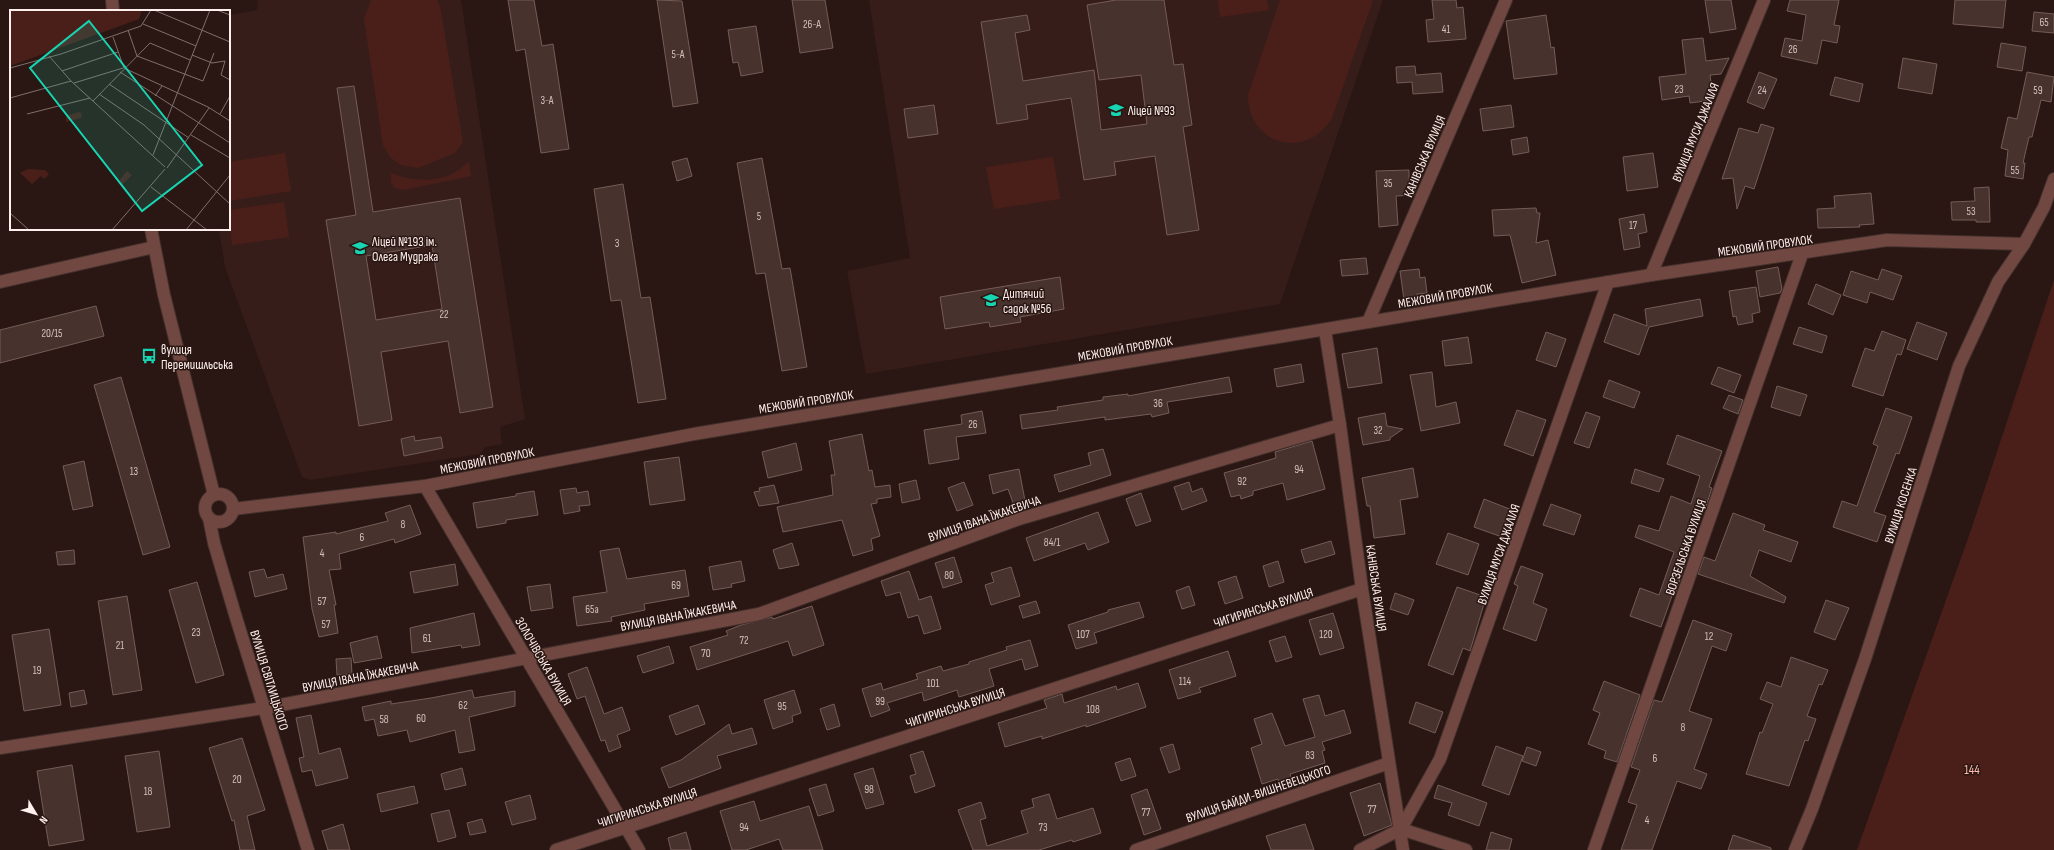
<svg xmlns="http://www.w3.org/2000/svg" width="2054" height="850" font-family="'Sofia Sans Condensed',sans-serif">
	<rect width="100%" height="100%" fill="#2a1713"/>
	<g fill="#371d19">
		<polygon points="258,0 461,0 525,419 500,427 502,444 485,447 480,454 310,480 302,477 225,267 219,229 229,229 229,15 257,10"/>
		<polygon points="869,0 1383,0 1280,304 866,374 847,271 910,258"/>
	</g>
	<g fill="#4b1f19">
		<polygon points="371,0 437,0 440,6 463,142 455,153 418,168 401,165 391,158 383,145 364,19"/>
		<polygon points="1218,0 1267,0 1269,10 1220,17"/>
		<path d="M1280 0H1373L1332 118C1306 161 1248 145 1248 95Z"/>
		<polygon points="285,153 291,191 229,201 229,162"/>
		<polygon points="1053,157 1060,199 994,209 986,167"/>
		<path d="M469 162 471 176 403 190 394 188 391 182V173C410 181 435 183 454 173 459 171 464 165 469 162Z"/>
		<polygon points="284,202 289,237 232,245 229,210"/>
		<polygon points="2054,280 2054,850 1857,850 1971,530"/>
	</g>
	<g fill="#48322e" stroke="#745c57" fill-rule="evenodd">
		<polygon points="508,0 534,0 542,46 553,44 569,149 541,153 525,49 516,51"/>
		<polygon points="657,0 682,1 698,103 673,107"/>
		<polygon points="792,0 825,0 833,48 800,53"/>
		<polygon points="1116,0 1164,0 1174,65 1183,64 1192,125 1183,127 1199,230 1167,235 1155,156 1114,162 1116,175 1084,180 1071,98 1026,105 1028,119 997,124 981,22 1027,15 1030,30 1015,33 1023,81 1094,70 1101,130 1147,124 1141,75 1099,80 1087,5"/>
		<polygon points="1432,0 1456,0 1457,8 1463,7 1466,39 1428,42 1426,20 1434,19"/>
		<polygon points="1705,0 1731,0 1736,29 1710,33"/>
		<polygon points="1790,0 1839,0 1834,25 1840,26 1837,43 1822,40 1817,64 1781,56 1785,38 1802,41 1806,15 1787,11"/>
		<polygon points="1955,0 2006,0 2003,28 1953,24"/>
		<polygon points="2034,12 2054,14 2054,33 2032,31"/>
		<polygon points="1546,15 1551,48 1554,47 1557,74 1514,79 1506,21"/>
		<polygon points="756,26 763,72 741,76 738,62 733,63 728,30"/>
		<polygon points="1703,38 1706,61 1729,58 1721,74 1710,75 1713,100 1690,103 1689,96 1662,100 1659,77 1686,74 1682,40"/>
		<polygon points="2001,43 2026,47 2022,71 1997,67"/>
		<polygon points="1903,58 1937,64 1932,94 1898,88"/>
		<polygon points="1415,66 1416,75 1441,73 1443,92 1413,94 1412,82 1397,83 1396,67"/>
		<polygon points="1759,72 1777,79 1764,109 1747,102"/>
		<polygon points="2027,72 2054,77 2051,102 2041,100 2032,137 2029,137 2023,163 2025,163 2023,179 2005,176 2008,150 2001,148 2008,117 2017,119"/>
		<polygon points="1835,77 1863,84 1859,102 1830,95"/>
		<path d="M354 86 373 212 460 198 493 407 460 413 448 341 381 352 392 420 359 426 326 220 356 215 337 88ZM432 245 442 309 376 320 366 256Z"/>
		<polygon points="934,105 938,134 908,138 904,109"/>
		<polygon points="1511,105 1514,127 1483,131 1480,109"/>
		<polygon points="1761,124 1774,128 1754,189 1745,186 1737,209 1733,178 1722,179 1739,128 1758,133"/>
		<polygon points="1527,137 1529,152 1513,155 1511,140"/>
		<polygon points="1653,153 1658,187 1627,191 1623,157"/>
		<polygon points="687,158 692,176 677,181 672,162"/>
		<polygon points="762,158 782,269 790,268 807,367 782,371 765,273 756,274 737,163"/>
		<polygon points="1409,170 1409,183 1416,182 1414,195 1396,196 1398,225 1379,227 1376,171"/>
		<polygon points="623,184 641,298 650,297 666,399 638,403 621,300 611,301 594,189"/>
		<polygon points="1989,187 1990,222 1976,222 1976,220 1952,220 1951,202 1975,201 1974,188"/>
		<polygon points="1871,193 1874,224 1859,225 1860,227 1818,228 1817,209 1835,208 1834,196"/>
		<polygon points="1536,208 1537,213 1540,213 1536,243 1548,240 1556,275 1522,283 1510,235 1494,236 1492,210"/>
		<polygon points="1644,214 1647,232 1638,234 1640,247 1624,250 1619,219"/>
		<polygon points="1366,258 1368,274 1342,276 1340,260"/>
		<polygon points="1778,267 1782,289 1780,293 1760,297 1756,271"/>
		<polygon points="1419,269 1420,278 1425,277 1427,293 1417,294 1417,298 1404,300 1400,271"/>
		<polygon points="1882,269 1902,276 1893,300 1870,292 1867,303 1843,295 1851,271 1878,280"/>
		<polygon points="1060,277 1064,309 1020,317 1021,322 990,327 989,322 945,329 940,297"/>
		<polygon points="1816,284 1841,295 1833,315 1808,304"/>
		<polygon points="1756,287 1760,312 1752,314 1753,322 1738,325 1736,316 1733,317 1729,291"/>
		<polygon points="1700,299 1703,316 1649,327 1639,355 1604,342 1614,314 1647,326 1645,309"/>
		<polygon points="96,306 104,336 0,363 0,330"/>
		<polygon points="1917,322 1947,333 1937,360 1907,349"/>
		<polygon points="1799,327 1827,336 1822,353 1793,344"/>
		<polygon points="1882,331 1906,340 1901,355 1897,354 1883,396 1852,386 1865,348 1874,351"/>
		<polygon points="1546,332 1566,339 1556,367 1536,360"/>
		<polygon points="1468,337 1472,363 1445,366 1442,341"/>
		<polygon points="1377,348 1382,383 1348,388 1342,354"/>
		<polygon points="1301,364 1304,382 1277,387 1274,369"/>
		<polygon points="1718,367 1741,375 1734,393 1711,384"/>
		<polygon points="1432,372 1436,407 1456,402 1460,423 1421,431 1410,375"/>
		<polygon points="121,377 170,547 143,555 94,385"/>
		<polygon points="1229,377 1232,392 1167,402 1169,413 1152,417 1151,414 1105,420 1105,417 1022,429 1020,415 1058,410 1057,407 1103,400 1103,397 1128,394 1128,396"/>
		<polygon points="1609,380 1640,392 1634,408 1603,397"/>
		<polygon points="1777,386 1807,395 1800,416 1771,407"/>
		<polygon points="1729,395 1743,400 1738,414 1723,408"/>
		<polygon points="1886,408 1912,417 1899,454 1896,453 1874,512 1886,516 1877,542 1833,527 1842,501 1857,506 1878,446 1873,444"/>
		<polygon points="1517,410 1546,420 1533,456 1504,445"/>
		<polygon points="982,411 986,433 956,437 959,459 929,464 924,430 962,424 961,415"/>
		<polygon points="1586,412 1600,417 1589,448 1574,443"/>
		<polygon points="1385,413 1387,426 1403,429 1390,438 1390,440 1363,445 1358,418"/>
		<polygon points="862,434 869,471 872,470 875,487 890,485 891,497 877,499 877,503 871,504 880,536 871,539 873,550 853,556 842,520 783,532 777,507 833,495 831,475 835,475 829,441"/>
		<polygon points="1677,435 1722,451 1709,487 1712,488 1706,506 1703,505 1701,509 1695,507 1683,540 1692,543 1675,594 1673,593 1661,627 1630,616 1640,588 1659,595 1674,552 1635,537 1639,525 1659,531 1671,496 1691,504 1700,476 1667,464"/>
		<polygon points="414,436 415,441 441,437 443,448 404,456 401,439"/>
		<polygon points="1312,441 1325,489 1287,500 1283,483 1253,491 1253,495 1241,499 1240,495 1231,497 1224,473 1276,458 1275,452"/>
		<polygon points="796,443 802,470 768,478 762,452"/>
		<polygon points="1103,449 1111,475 1059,492 1054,475 1091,465 1088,453"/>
		<polygon points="679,457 685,500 650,505 644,462"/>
		<polygon points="84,461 93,506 73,510 63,466"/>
		<polygon points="1413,468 1418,497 1400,500 1405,534 1374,538 1370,506 1367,506 1362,478"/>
		<polygon points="1019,469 1026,506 1015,508 1008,489 993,494 989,475"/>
		<polygon points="1635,469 1664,479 1659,492 1631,483"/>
		<polygon points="916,480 920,499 902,503 899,484"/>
		<polygon points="964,482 973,505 957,511 948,488"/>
		<polygon points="1189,482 1192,492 1202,488 1207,501 1182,510 1174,487"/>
		<polygon points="774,485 779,503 759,506 754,492 760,491 759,488"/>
		<polygon points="576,488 577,493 588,491 590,505 579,506 580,511 564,514 560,490"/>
		<polygon points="534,491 538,515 506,520 506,523 477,528 473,503 516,496 516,494"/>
		<polygon points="1141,493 1151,521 1136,526 1126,499"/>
		<polygon points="1484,499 1512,510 1502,537 1474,527"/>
		<polygon points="1551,504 1581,515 1574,535 1543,525"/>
		<polygon points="410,505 421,534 395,543 394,539 339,554 341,569 329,570 336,605 334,605 338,633 319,637 312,609 303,537 336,532 336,534 388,521 385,513"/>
		<polygon points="1098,512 1109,542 1088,550 1085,543 1034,561 1026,538"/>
		<polygon points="1733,513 1765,525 1763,530 1798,542 1791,562 1759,550 1750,576 1786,597 1784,603 1698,574 1704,557 1715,561"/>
		<polygon points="1448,533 1479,544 1468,575 1436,564"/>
		<polygon points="1331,541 1335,554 1305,563 1301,550"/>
		<polygon points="792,543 799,565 779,569 773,550"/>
		<polygon points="619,548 627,579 685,570 689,596 644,604 645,610 611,617 612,621 577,626 573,597 607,592 600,551"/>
		<polygon points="74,550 75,564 58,565 56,552"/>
		<polygon points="954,557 962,582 943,588 935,563"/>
		<polygon points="741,561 745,581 731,584 732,587 713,590 709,567"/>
		<polygon points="1278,561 1284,582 1269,587 1263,566"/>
		<polygon points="455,564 458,585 414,593 410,572"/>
		<polygon points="1521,566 1543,574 1533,603 1547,609 1536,641 1503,629 1518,586 1514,584"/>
		<polygon points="1011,567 1020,596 991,605 985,585 994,582 991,573"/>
		<polygon points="264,569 267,578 283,574 287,589 255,597 249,572"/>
		<polygon points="909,571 919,600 931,596 941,629 924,634 918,615 908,618 900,592 886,596 881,581"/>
		<polygon points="1236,576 1243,598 1225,604 1218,582"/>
		<polygon points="197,582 224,675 196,683 169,590"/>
		<polygon points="550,584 553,608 531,611 527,587"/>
		<polygon points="1189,586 1195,605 1182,609 1176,591"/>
		<polygon points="1457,587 1486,597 1470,651 1463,648 1453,675 1428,665"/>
		<polygon points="1395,593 1414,600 1408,615 1390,609"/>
		<polygon points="127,596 142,690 113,695 98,601"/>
		<polygon points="1826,600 1849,608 1835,640 1814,632"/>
		<polygon points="1036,601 1040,613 1023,618 1019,606"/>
		<polygon points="1139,602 1144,617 1094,633 1097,643 1076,649 1068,625 1108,612 1108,610"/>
		<polygon points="812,606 824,645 793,656 788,641 697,670 690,647 728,635 726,631 741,625 772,617 773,619"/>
		<polygon points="474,613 480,645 462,648 461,645 412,653 410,628"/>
		<polygon points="1333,613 1344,648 1320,655 1309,620"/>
		<polygon points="1693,620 1732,634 1726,651 1712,646 1689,711 1712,719 1694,769 1707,774 1701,789 1677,781 1652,850 1621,850 1637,805 1628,802 1640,770 1631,767 1654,700 1662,702"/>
		<polygon points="49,629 61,705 24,711 12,635"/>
		<polygon points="377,636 382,658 354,663 350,643"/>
		<polygon points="1285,636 1292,657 1276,662 1269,641"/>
		<polygon points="1030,640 1038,666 1025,670 1022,659 989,669 994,686 959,697 957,690 924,701 922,692 887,703 890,710 871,717 862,689 881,683 883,690 918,679 916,674 941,666 943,671 969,664 969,662 1007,650 1006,647"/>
		<polygon points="669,646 674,663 643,673 637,656"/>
		<polygon points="1228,651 1236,676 1199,688 1201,692 1178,699 1169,670"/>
		<polygon points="1791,657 1828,670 1822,685 1819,684 1807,716 1816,719 1808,741 1805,740 1789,786 1746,774 1760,732 1762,733 1773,704 1760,699 1767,682 1781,687"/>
		<polygon points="351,658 352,674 337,675 336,659"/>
		<polygon points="587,667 604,714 622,707 630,730 617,735 621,747 609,752 605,740 601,741 585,696 577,699 568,674"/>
		<polygon points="1604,681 1640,695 1617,762 1604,758 1606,751 1588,744 1600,713 1593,710"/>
		<polygon points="1138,683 1146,707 1086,727 1086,725 1042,739 1042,736 1005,747 998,723 1047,708 1044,700 1062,694 1064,703 1116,686 1117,690"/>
		<polygon points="84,690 87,704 71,707 69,693"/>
		<polygon points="472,690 474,698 515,691 515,706 469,717 475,750 459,753 455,730 410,742 407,730 378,736 374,719 365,721 362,707 391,701 391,704 431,698"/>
		<polygon points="794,690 801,713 792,716 793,722 773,729 764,700"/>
		<polygon points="1319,695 1325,716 1344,710 1351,733 1322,742 1325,750 1322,751 1325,763 1290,774 1291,778 1279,782 1278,779 1262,784 1251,748 1262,744 1254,719 1272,713 1285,746 1315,737 1303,699"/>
		<polygon points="1416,702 1443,712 1435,733 1409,723"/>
		<polygon points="834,704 840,726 827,730 820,709"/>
		<polygon points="698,705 705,724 676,735 669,716"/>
		<polygon points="311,715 319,754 340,748 348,778 316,786 312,770 302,772 299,758 304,757 296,718"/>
		<polygon points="729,724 732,734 752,728 757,744 717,756 721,768 669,788 661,768 681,760"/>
		<polygon points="242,738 265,810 247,816 255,850 240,850 234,820 232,821 209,748"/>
		<polygon points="1173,744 1180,769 1169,773 1160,748"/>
		<polygon points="1496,746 1523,756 1509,795 1482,785"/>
		<polygon points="1527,747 1541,752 1536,766 1522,761"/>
		<polygon points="159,751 170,827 137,832 125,756"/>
		<polygon points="923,751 935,786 915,793 910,776 916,774 910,755"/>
		<polygon points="1130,758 1136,776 1121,781 1115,763"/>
		<polygon points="72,765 84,840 49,846 37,771"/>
		<polygon points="462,768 466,785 445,790 441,774"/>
		<polygon points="873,768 884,804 866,809 854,774"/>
		<polygon points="1380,783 1392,825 1364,836 1350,793"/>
		<polygon points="826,784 834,811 818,816 809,789"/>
		<polygon points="1438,785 1487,803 1479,826 1448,815 1452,803 1434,798"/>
		<polygon points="414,786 418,803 381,812 377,794"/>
		<polygon points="1147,789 1161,829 1144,835 1131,795"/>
		<polygon points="1049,794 1057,819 1093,808 1101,833 1073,842 1072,840 1039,850 973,850 958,810 981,802 986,818 980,820 987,846 1028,833 1021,811 1034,807 1032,799"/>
		<polygon points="530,795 536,819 512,825 505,802"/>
		<polygon points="754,801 760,821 809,806 823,850 783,850 779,839 746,850 732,850 720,811"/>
		<polygon points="449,810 456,837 438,842 431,814"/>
		<polygon points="482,819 486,832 470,835 467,823"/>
		<polygon points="343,824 350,850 328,850 322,831"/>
		<polygon points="1305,824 1314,850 1271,850 1266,836"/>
		<polygon points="686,832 691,850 671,850 668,838"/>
		<polygon points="1491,832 1512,839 1509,850 1486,850"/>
		<polygon points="1733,835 1771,848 1771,850 1728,850"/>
	</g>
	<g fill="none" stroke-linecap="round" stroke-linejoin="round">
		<defs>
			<g id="minor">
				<polyline points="112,0 113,11"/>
				<polyline points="151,229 164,295 214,495"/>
				<polyline points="1651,275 1764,0"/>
				<polyline points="0,282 154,247"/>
				<polyline points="1368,322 1506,0"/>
				<polyline points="1325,330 1340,425 1362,589 1403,850"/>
				<polyline points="425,486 639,850"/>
				<circle cx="219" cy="508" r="14"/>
				<polyline points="233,509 425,486 694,434 1651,275 1887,240 2024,244"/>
				<polyline points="209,518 214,543 234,611 308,850"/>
				<polyline points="0,748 270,707 759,614 1019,519 1340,425"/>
				<polyline points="1401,829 1440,759 1608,282"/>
				<polyline points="556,850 1362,589"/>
				<polyline points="1136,850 1389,763"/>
				<polyline points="1360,850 1401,829 1466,850"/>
				<polyline points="1594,850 1802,254"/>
				<polyline points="1795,850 1812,809 1865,659 1959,366 1998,282 2024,244 2044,207 2054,179"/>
			</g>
		</defs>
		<use href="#minor" stroke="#44312d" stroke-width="14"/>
		<use href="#minor" stroke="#714841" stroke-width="12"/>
	</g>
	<defs>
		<symbol id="school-bare" viewBox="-9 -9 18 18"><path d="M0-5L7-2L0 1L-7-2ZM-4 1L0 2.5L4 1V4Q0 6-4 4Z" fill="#17d5b2" stroke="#2a1713" stroke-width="2.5" paint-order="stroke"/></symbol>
		<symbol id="bus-bare" viewBox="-9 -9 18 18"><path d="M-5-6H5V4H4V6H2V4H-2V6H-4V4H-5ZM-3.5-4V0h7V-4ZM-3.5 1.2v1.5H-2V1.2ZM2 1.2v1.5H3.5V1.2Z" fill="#17d5b2" stroke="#2a1713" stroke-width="2.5" paint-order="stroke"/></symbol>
	</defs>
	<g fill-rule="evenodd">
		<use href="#school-bare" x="1105" y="99" width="22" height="22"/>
		<use href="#school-bare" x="349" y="237" width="22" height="22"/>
		<use href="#school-bare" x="980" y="289" width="22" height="22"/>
		<use href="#bus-bare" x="138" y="345" width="22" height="22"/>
	</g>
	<g text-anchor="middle" stroke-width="3" stroke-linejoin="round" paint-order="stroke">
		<g font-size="11" fill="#d1c0bd">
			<text x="2044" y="26">65</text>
			<text x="812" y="28">26-А</text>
			<text x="1446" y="33">41</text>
			<text x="1793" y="53">26</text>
			<text x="678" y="58">5-А</text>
			<text x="1679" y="93">23</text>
			<text x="1762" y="94">24</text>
			<text x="2038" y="94">59</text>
			<text x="547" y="104">3-А</text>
			<text x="2015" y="174">55</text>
			<text x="1388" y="187">35</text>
			<text x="1971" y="215">53</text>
			<text x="759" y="220">5</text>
			<text x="1633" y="229">17</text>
			<text x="617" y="247">3</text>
			<text x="444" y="318">22</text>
			<text x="52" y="337">20/15</text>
			<text x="1158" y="407">36</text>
			<text x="973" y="428">26</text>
			<text x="1378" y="434">32</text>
			<text x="1299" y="473">94</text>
			<text x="134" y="475">13</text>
			<text x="1242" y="485">92</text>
			<text x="403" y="528">8</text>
			<text x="362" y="541">6</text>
			<text x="1052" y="546">84/1</text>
			<text x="322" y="557">4</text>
			<text x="949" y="579">80</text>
			<text x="676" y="589">69</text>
			<text x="322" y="605">57</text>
			<text x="592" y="613">65а</text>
			<text x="326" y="628">57</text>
			<text x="196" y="636">23</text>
			<text x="1083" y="638">107</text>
			<text x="1326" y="638">120</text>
			<text x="1709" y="640">12</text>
			<text x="427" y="642">61</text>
			<text x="744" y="644">72</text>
			<text x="120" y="649">21</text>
			<text x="706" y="657">70</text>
			<text x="37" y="674">19</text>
			<text x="1185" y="685">114</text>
			<text x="933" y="687">101</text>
			<text x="880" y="705">99</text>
			<text x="463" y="709">62</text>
			<text x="782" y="710">95</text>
			<text x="1093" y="713">108</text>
			<text x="421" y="722">60</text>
			<text x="384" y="723">58</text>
			<text x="1683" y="731">8</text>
			<text x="1310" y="759">83</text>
			<text x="1655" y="762">6</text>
			<text x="237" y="783">20</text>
			<text x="869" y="793">98</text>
			<text x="148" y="795">18</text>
			<text x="1372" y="813">77</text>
			<text x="1146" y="816">77</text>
			<text x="1647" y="824">4</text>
			<text x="744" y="831">94</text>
			<text x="1043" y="831">73</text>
		</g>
		<g font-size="13" fill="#fff0ed" stroke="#2a1713" text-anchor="start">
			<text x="1128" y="115">Ліцей №93</text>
			<text x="372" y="246">Ліцей №193 ім.<tspan x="372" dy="15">Олега Мудрака</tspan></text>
			<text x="1003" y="298">Дитячий<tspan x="1003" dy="15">садок №56</tspan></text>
			<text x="161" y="354">вулиця<tspan x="161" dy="15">Перемишльська</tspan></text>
		</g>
		<g font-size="13" fill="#fff0ed" stroke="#2a1713">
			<text transform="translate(1695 132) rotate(-68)" y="5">ВУЛИЦЯ МУСИ ДЖАЛІЛЯ</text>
			<text transform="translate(1424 156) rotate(-67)" y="5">КАНІВСЬКА ВУЛИЦЯ</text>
			<text transform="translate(1765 245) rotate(-8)" y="5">МЕЖОВИЙ ПРОВУЛОК</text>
			<text transform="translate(1445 295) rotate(-10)" y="5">МЕЖОВИЙ ПРОВУЛОК</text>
			<text transform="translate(1125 348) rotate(-10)" y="5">МЕЖОВИЙ ПРОВУЛОК</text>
			<text transform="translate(806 401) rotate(-9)" y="5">МЕЖОВИЙ ПРОВУЛОК</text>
			<text transform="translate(487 460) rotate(-11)" y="5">МЕЖОВИЙ ПРОВУЛОК</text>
			<text transform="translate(1900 505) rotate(-72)" y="5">ВУЛИЦЯ КОСЕНКА</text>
			<text transform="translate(984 518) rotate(-19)" y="5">ВУЛИЦЯ ІВАНА ЇЖАКЕВИЧА</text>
			<text transform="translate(1685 547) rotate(-71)" y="5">ВОРЗЕЛЬСЬКА ВУЛИЦЯ</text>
			<text transform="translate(1498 554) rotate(-71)" y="5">ВУЛИЦЯ МУСИ ДЖАЛІЛЯ</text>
			<text transform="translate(1377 588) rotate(82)" y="5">КАНІВСЬКА ВУЛИЦЯ</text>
			<text transform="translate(1263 607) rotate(-18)" y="5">ЧИГИРИНСЬКА ВУЛИЦЯ</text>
			<text transform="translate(678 615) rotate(-11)" y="5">ВУЛИЦЯ ІВАНА ЇЖАКЕВИЧА</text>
			<text transform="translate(544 661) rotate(60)" y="5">ЗОЛОЧІВСЬКА ВУЛИЦЯ</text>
			<text transform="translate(360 676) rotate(-11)" y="5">ВУЛИЦЯ ІВАНА ЇЖАКЕВИЧА</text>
			<text transform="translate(270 680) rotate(73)" y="5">ВУЛИЦЯ СВІТЛИЦЬКОГО</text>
			<text transform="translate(955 707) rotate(-18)" y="5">ЧИГИРИНСЬКА ВУЛИЦЯ</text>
			<text transform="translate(1258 793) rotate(-19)" y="5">ВУЛИЦЯ БАЙДИ-ВИШНЕВЕЦЬКОГО</text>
			<text transform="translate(647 807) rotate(-18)" y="5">ЧИГИРИНСЬКА ВУЛИЦЯ</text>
		</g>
		<g font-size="13" fill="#ffbbaf" stroke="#2a1713">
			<text x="1972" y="774">144</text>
		</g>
	</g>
	<g transform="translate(10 10)">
		<rect width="220" height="220" fill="#2a1713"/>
		<path d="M0 0H132L129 9 0 56ZM69 102 72 104 71 108 56 112V106ZM18 159 35 160 39 164 34 169 31 166 22 174 10 163ZM117 161 122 165 111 176 108 172Z" fill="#4b1f19"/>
		<path fill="none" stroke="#7f6e6a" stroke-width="1" d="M144 0 220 32M207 0 220 5M133 14 186 36M118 20 127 46 193 71 204 43M103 27 114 58 198 97 220 111M182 45 202 53 215 51 211 65 220 70M39 46 61 71 155 157M0 58 51 44 131 16 141 0M52 61 108 42M110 62 220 133M64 73 113 58M99 74 179 128M89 84 134 115 220 194M145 86 152 76M0 88 61 71M83 91 140 33 180 50M17 104 80 88M210 104 220 86M181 125 220 148M143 145 200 0M157 158 199 98M141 177 197 220M0 203 19 220M102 220 155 159M176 220 220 165"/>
		<path fill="#17d5b2" fill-opacity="0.15" stroke="#17d5b2" stroke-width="2" d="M79 11 192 155 132 201 20 58Z"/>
		<rect width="220" height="220" fill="none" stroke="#fff0ed" stroke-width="2"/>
	</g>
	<g transform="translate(36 814) rotate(128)" stroke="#2a1713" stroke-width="3" paint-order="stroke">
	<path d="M0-3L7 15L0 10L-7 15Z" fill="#fff0ed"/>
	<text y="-6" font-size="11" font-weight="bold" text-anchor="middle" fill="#fff0ed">N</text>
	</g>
</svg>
